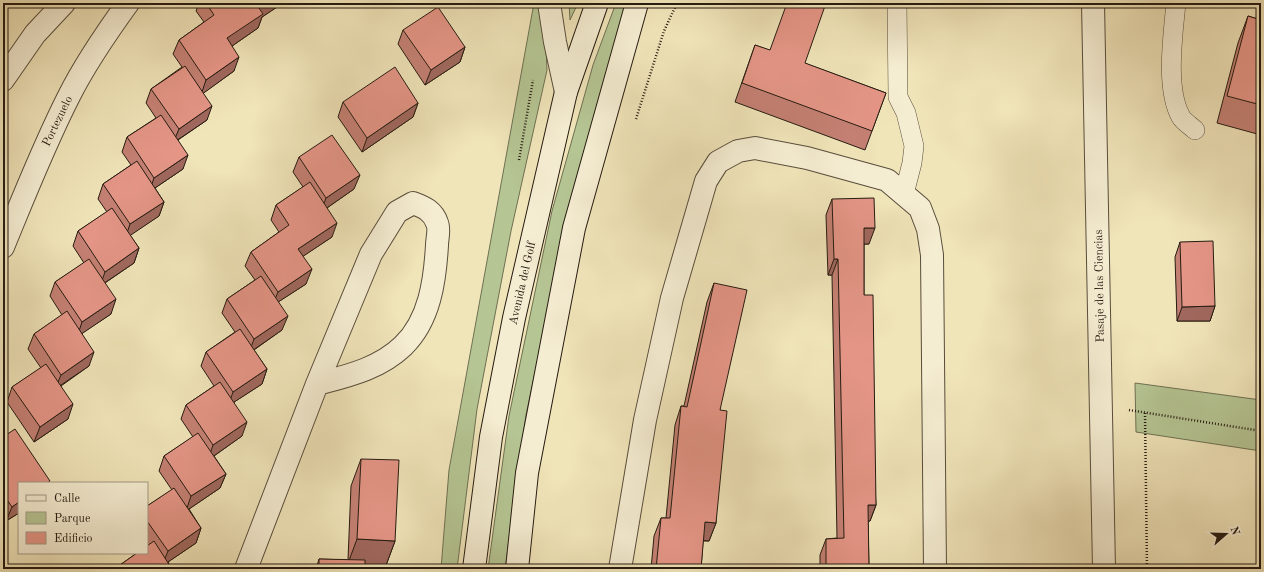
<svg xmlns="http://www.w3.org/2000/svg" width="1264" height="572" font-family="'Old Standard TT',serif">
	<rect width="100%" height="100%" fill="#f0e4b9"/>
	<filter id="stains"><feTurbulence type="fractalNoise" baseFrequency=".005" numOctaves="4"/><feColorMatrix values="0 0 0 0 .2 0 0 0 0 .09 0 0 0 0 .02 0 0 0 .5 -.17"/></filter>
	<radialGradient id="worn" r=".72"><stop offset=".6" stop-color="#630" stop-opacity="0"/><stop offset="1" stop-color="#630" stop-opacity=".3"/></radialGradient>
	<g fill="#b5c593" stroke="#6e7052">
		<polygon points="534,3 544,3 547,70 511,231 477,409 457,569 441,569 449,470"/>
		<polygon points="569,3 578,3 570,20"/>
		<polygon points="616,3 629,3 568,215 526,415 505,569 488,569 509,416 552,211 593,65"/>
		<polygon points="1135,383 1261,400 1261,451 1136,432"/>
	</g>
	<g fill="none" stroke-linecap="round" stroke-linejoin="round">
		<defs>
			<g id="lane">
				<polyline points="897,3 898,97 906,113 914,146 912,163 904,194"/>
				<path d="M1176 3C1173 35 1165 89 1181 117 1184 122 1191 126 1195 130"/>
			</g>
			<g id="street">
				<polyline points="549,3 555,42 566,92"/>
				<polyline points="1093,3 1104,569"/>
				<polyline points="3,80 35,34 64,3"/>
				<path d="M3 247C24 196 44 145 69 96 85 64 107 32 128 3"/>
				<path d="M246 569 317 384 371 254 397 212 413 203C424 207 433 211 437 223 440 229 437 239 437 245 435 280 430 320 403 346 379 369 347 376 317 384"/>
				<polyline points="620,569 645,420 672,298 706,181 718,162 738,151 755,148 807,158 887,180 920,208 928,229 932,255 935,569"/>
			</g>
			<g id="secondary">
				<polyline points="474,569 491,437 514,318 566,92 597,3"/>
				<polyline points="517,569 527,473 574,228 637,3"/>
			</g>
		</defs>
		<use href="#lane" stroke="#584d3b" stroke-width="20"/>
		<use href="#street" stroke="#584d3b" stroke-width="24"/>
		<use href="#secondary" stroke="#261b11" stroke-width="24"/>
		<g stroke="#261b11" stroke-width="2.5" stroke-dasharray="1 2" stroke-linecap="butt">
			<polyline points="636,119 664,31 677,3"/>
			<polyline points="519,160 533,80"/>
			<polyline points="1129,410 1261,431"/>
			<polyline points="1145,413 1147,569"/>
		</g>
		<use href="#lane" stroke="#f5edd2" stroke-width="19"/>
		<use href="#street" stroke="#f5edd2" stroke-width="22"/>
		<use href="#secondary" stroke="#f5edd2" stroke-width="22"/>
	</g>
	<g fill="#c48073" stroke="#261b11">
		<polygon points="199,3 283,3 262,17 258,28 232,46 234,71 203,93 207,120 178,140 183,169 155,188 164,202 159,216 130,235 139,248 134,263 105,283 111,314 82,333 89,366 61,386 68,419 34,442 7,402 12,387 41,368 28,349 34,334 62,315 50,296 55,282 84,263 73,246 78,231 107,212 98,199 103,184 131,165 122,152 127,137 156,118 146,103 151,89 182,67 173,54 179,40 204,22 196,11"/>
		<polygon points="1248,16 1261,20 1261,135 1217,123 1238,43"/>
		<polygon points="403,30 465,47 460,62 425,85 398,44"/>
		<polygon points="755,45 886,93 865,150 735,102"/>
		<polygon points="343,102 418,103 413,117 362,152 338,117"/>
		<polygon points="299,157 354,189 327,208 332,237 303,256 306,284 278,302 282,330 254,350 267,369 262,384 234,402 242,436 214,456 226,474 220,488 189,509 201,528 196,543 168,562 172,569 118,569 120,565 148,545 147,543 147,506 172,490 159,471 164,456 193,437 181,419 186,405 214,386 201,366 206,352 235,332 222,313 227,299 255,280 245,266 251,252 279,232 271,220 276,205 303,187 293,172"/>
		<polygon points="832,199 869,244 864,244 864,295 876,505 870,521 868,521 869,569 820,569 820,555 826,539 837,538 832,275 828,275 826,215"/>
		<polygon points="1180,242 1215,306 1210,321 1177,321 1175,257"/>
		<polygon points="714,283 720,410 716,523 709,541 703,541 701,569 651,569 654,536 661,518 666,518 675,425 681,406 684,406 707,302"/>
		<polygon points="3,437 19,483 19,513 6,521 3,516"/>
		<polygon points="361,459 395,541 385,568 365,567 365,569 316,569 319,559 348,560 351,486"/>
	</g>
	<g fill="#a0685e" stroke="#261b11">
		<polygon points="266,3 283,3 262,17 258,28 222,53 227,38 259,8"/>
		<polygon points="465,47 460,62 425,85 431,70"/>
		<polygon points="239,57 234,71 201,95 206,80"/>
		<polygon points="418,103 413,117 362,152 367,138"/>
		<polygon points="212,106 207,120 173,143 179,129"/>
		<polygon points="188,155 183,169 149,192 154,178"/>
		<polygon points="360,175 354,189 321,212 326,198"/>
		<polygon points="164,202 159,216 125,239 130,224"/>
		<polygon points="337,223 332,237 293,263 298,249"/>
		<polygon points="864,228 875,228 869,244 858,244"/>
		<polygon points="139,248 134,263 100,286 105,272"/>
		<polygon points="834,259 838,259 832,275 828,275"/>
		<polygon points="312,269 306,284 272,306 278,292"/>
		<polygon points="116,299 111,314 77,337 82,322"/>
		<polygon points="1215,306 1210,321 1177,321 1182,307"/>
		<polygon points="288,316 282,330 249,353 254,339"/>
		<polygon points="94,352 89,366 55,389 61,375"/>
		<polygon points="267,369 262,384 228,406 233,392"/>
		<polygon points="73,404 68,419 34,442 40,427"/>
		<polygon points="247,422 242,436 208,460 213,445"/>
		<polygon points="226,474 220,488 186,511 191,496"/>
		<polygon points="19,502 19,513 6,521 12,507"/>
		<polygon points="868,505 876,505 870,521 862,521"/>
		<polygon points="705,522 716,523 709,541 699,540"/>
		<polygon points="201,528 196,543 162,566 168,551"/>
		<polygon points="357,539 395,541 385,568 347,566"/>
	</g>
	<g fill="#e49586" stroke="#261b11">
		<polygon points="206,3 266,3 259,8 263,14 227,38 239,57 206,80 179,40 214,15"/>
		<polygon points="787,3 826,3 805,63 886,93 872,131 742,83 755,45 770,50"/>
		<polygon points="438,7 465,47 431,70 403,30"/>
		<polygon points="1248,16 1261,20 1261,105 1227,96"/>
		<polygon points="185,66 212,106 179,129 151,89"/>
		<polygon points="395,67 418,103 367,138 343,102"/>
		<polygon points="161,115 188,155 154,178 127,137"/>
		<polygon points="332,135 360,175 326,198 299,157"/>
		<polygon points="137,161 164,202 130,224 103,184"/>
		<polygon points="310,182 337,223 298,249 312,269 278,292 251,252 289,225 276,205"/>
		<polygon points="874,198 875,228 864,228 864,295 873,295 876,505 868,505 869,569 826,569 826,539 844,538 838,259 834,259 832,199"/>
		<polygon points="112,208 139,248 105,272 78,231"/>
		<polygon points="1213,241 1215,306 1182,307 1180,242"/>
		<polygon points="89,259 116,299 82,322 55,282"/>
		<polygon points="261,276 288,316 254,339 227,299"/>
		<polygon points="714,283 747,290 720,410 727,411 716,523 705,522 701,569 656,569 661,518 670,518 681,406 687,407"/>
		<polygon points="67,311 94,352 61,375 34,334"/>
		<polygon points="240,329 267,369 233,392 206,352"/>
		<polygon points="46,364 73,404 40,427 12,387"/>
		<polygon points="220,382 247,422 213,445 186,405"/>
		<polygon points="15,429 50,481 47,483 19,483 19,502 12,507 3,494 3,437"/>
		<polygon points="198,433 226,474 191,496 164,456"/>
		<polygon points="361,459 399,460 395,541 357,539"/>
		<polygon points="174,488 201,528 168,551 147,521 147,506"/>
		<polygon points="154,541 172,569 123,569 120,565 137,553 147,553 147,546"/>
		<polygon points="319,559 365,560 365,569 319,569"/>
	</g>
	<g text-anchor="middle" stroke-width="3" stroke-linejoin="round" paint-order="stroke">
		<g font-size="12" fill="#261b11" stroke="#f5edd2">
			<text transform="translate(57 121) rotate(-64)" y="4">Portezuelo</text>
			<text transform="translate(522 283) rotate(-77)" y="4">Avenida del Golf</text>
			<text transform="translate(1099 286) rotate(-91)" y="4">Pasaje de las Ciencias</text>
		</g>
	</g>
	<rect width="1264" height="572" fill="none" stroke="#f0e4b9" stroke-width="16"/>
	<rect x="4" y="4" width="1256" height="564" fill="none" stroke="#261b11" stroke-width="2"/>
	<rect x="8" y="8" width="1248" height="556" fill="none" stroke="#261b11"/>
	<rect x="18" y="482" width="130" height="72" fill="#f5edd2" stroke="#a29985"/>
	<rect x="26" y="495" width="20" height="6" fill="#f5edd2" stroke="#a29985"/>
	<text x="54" y="502" font-size="12" fill="#261b11">Calle</text>
	<rect x="26" y="512" width="20" height="12" fill="#b5c593" stroke="#a29985"/>
	<text x="54" y="522" font-size="12" fill="#261b11">Parque</text>
	<rect x="26" y="532" width="20" height="12" fill="#e49586" stroke="#a29985"/>
	<text x="54" y="542" font-size="12" fill="#261b11">Edificio</text>
	<g transform="translate(1226 534) rotate(70)" stroke="#f5edd2" stroke-width="3" paint-order="stroke">
	<path d="M0-3L7 15L0 10L-7 15Z" fill="#261b11"/>
	<text y="-6" font-size="11" font-weight="bold" text-anchor="middle" fill="#261b11">N</text>
	</g>
	<rect width="100%" height="100%" filter="url(#stains)"/>
	<rect width="100%" height="100%" fill="url(#worn)"/>
</svg>
